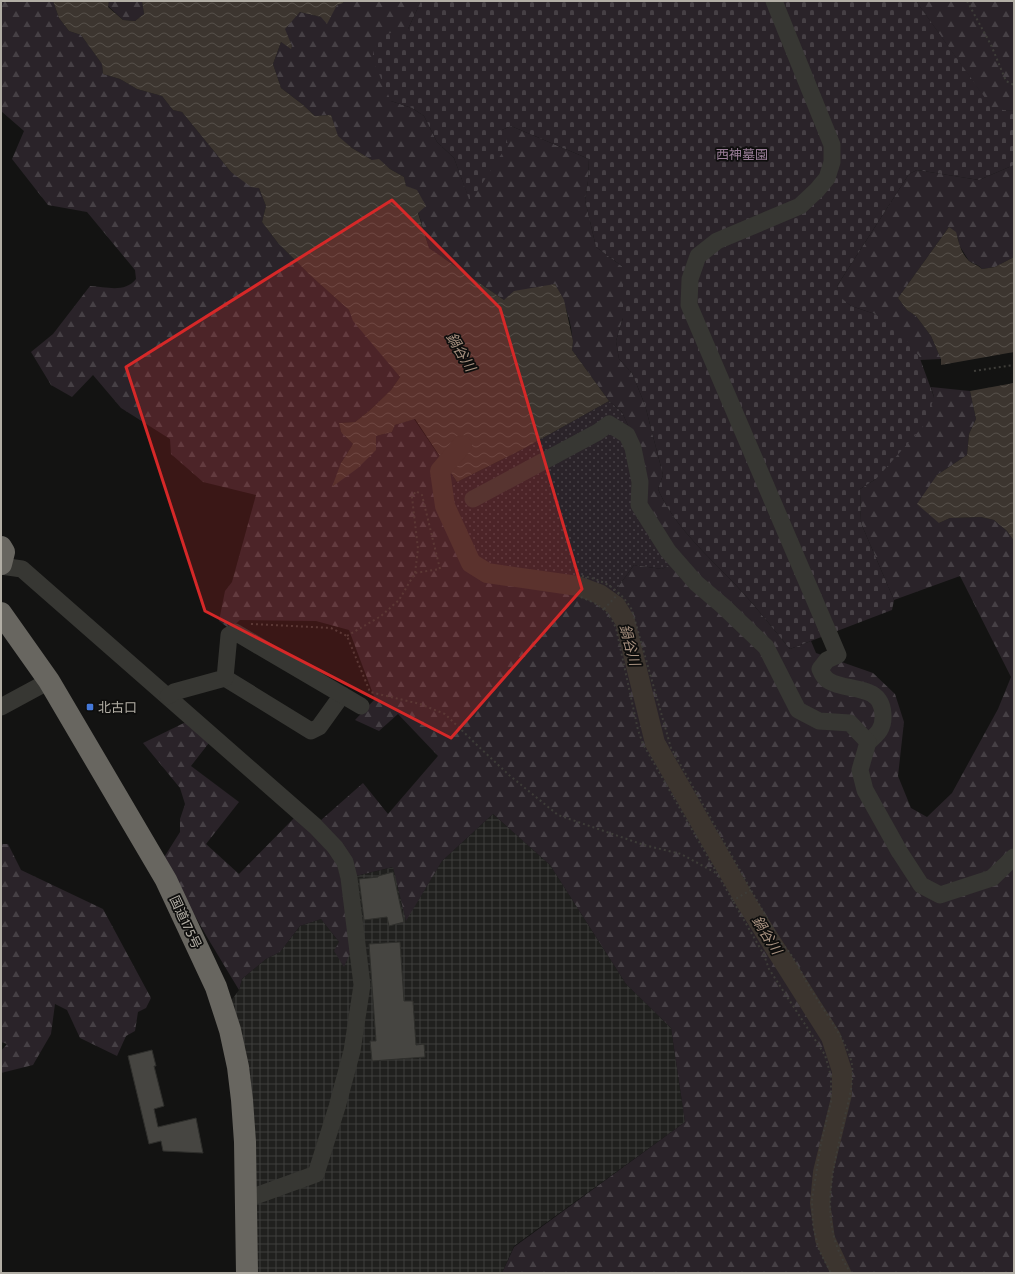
<svg xmlns="http://www.w3.org/2000/svg" width="1015" height="1274" font-family="Cabin,'Noto Sans JP',sans-serif">
	<defs>
		<pattern id="industrial-grid" width="8" height="8" patternUnits="userSpaceOnUse"><rect width="8" height="8" fill="#20201e"/><path d="M0 4h8M4 0v8" fill="none" stroke="#3e3e3c"/></pattern>
		<pattern id="green-dots" width="8" height="8" patternUnits="userSpaceOnUse"><rect width="8" height="8" fill="#2a2329"/><path d="M2 2h.1M6 6h.1" fill="none" stroke="#464045" stroke-width="1.8" stroke-linecap="round"/></pattern>
		<pattern id="forest-firs" width="22" height="20" patternUnits="userSpaceOnUse"><rect width="22" height="20" fill="#2a2329"/><path d="M5 1l3.5 6h-7zM16 11l3.5 6h-7z" fill="#464045"/></pattern>
		<pattern id="cemetery-stones" width="16" height="16" patternUnits="userSpaceOnUse"><rect width="16" height="16" fill="#2a2329"/><path d="M2 7V4a2 2 0 0 1 4 0v3zM10 15v-3a2 2 0 0 1 4 0v3z" fill="#464045"/></pattern>
		<pattern id="water-waves" width="16" height="10" patternUnits="userSpaceOnUse"><rect width="16" height="10" fill="#3c352f"/><path d="M0 5q4-4 8 0t8 0" fill="none" stroke="#56504a"/></pattern>
	</defs>
	<rect width="100%" height="100%" fill="#131312"/>
	<polygon fill="url(#industrial-grid)" points="493,814 550,865 626,984 671,1028 685,1122 514,1246 502,1273 255,1273 257,1200 230,1002 239,990 242,979 266,959 280,952 300,926 321,919 339,942 343,966 356,876 394,867 406,920 442,861"/>
	<polygon fill="url(#green-dots)" points="609,401 622,412 638,448 680,560 662,569 634,565 605,605 578,589 486,576 467,563 438,496 457,482 525,448"/>
	<g fill="url(#forest-firs)">
		<path d="M1 1H53L59 18 69 31 81 35 102 64 103 74 120 79 137 89 162 96 173 110 182 112 231 172 259 188 266 206 262 222 278 243 311 276 349 310 354 321 400 377 391 390 369 411 355 422 339 423 341 432 353 444 341 463 376 436 392 432 395 425 414 419 457 482 438 496 467 563 486 576 578 589 605 605 634 565 662 569 679 560 633 500 638 448 622 412 609 401 572 350C575 330 565 302 555 284L504 300 429 248 418 212 406 186 404 177 390 169 379 160H372L352 148 337 136 331 115 315 116 302 104 281 88 273 64 281 42 291 48 292 46 284 29 300 12 321 17 337 5 343 3 344 1H421L408 29 391 101 412 108 424 116 437 142 454 158 470 201 502 130 511 126 589 159 588 181 585 200 596 247 623 267V318L616 341 619 359 632 373 645 405 663 475 658 489C676 531 715 561 745 595 760 612 775 631 790 649L811 641 816 653 873 673 895 694 904 722 898 776 911 808 927 817 952 793 998 709 1011 677 960 576 894 600 861 523 860 489 876 479 934 397 931 387 970 391 976 419 969 434 967 455 937 475 939 523 950 518 981 517 994 520 1007 531 1014 541V1273H502L514 1247 685 1122 671 1028 626 984 550 865 493 814 442 861 406 921 393 867 356 876 320 821 363 783 388 814 438 756 398 714 379 731 355 720 375 699 349 630 316 621 240 620 230 629 219 621 225 591 232 582 256 495 203 482 171 454 170 439 121 408 93 375 72 397 51 385 31 352 53 334 90 286C107 287 125 293 136 279L135 270 87 212 48 205 12 159 24 131 1 111Z"/>
		<polygon points="109,1 142,1 144,14 135,21 123,20 108,6"/>
		<polygon points="916,1 1014,1 1014,111 993,110"/>
		<polygon points="1014,165 1014,257 995,267 982,269 979,266 969,261 959,245 958,238 949,227 898,298 907,310 916,316 931,336 941,359 920,360 919,356 875,314 851,306 839,297 837,286 909,174 917,170 979,180"/>
		<polygon points="188,721 212,739 191,766 239,802 206,844 239,874 297,815 334,849 355,942 344,967 334,951 339,942 321,919 300,926 280,952 266,959 242,979 239,990 207,937 163,859 180,832 180,819 185,804 180,788 143,743"/>
		<polygon points="1,844 8,844 21,870 103,909 151,998 146,1008 138,1012 135,1031 126,1036 117,1056 80,1038 67,1010 55,1004 51,1034 33,1065 1,1073 1,1051 7,1044 1,1042"/>
	</g>
	<path fill="url(#cemetery-stones)" d="M421 1H916L993 109 1014 111V165L979 180 917 170 909 174 837 286 840 297 851 306 875 314 901 333 919 356 934 397 926 423 876 479 860 489 861 523 894 600 892 610 790 649C775 631 760 612 745 595 715 561 676 531 658 489L663 475 645 405 632 373 619 359 616 341 623 318V267L596 247 585 200 588 181 589 159 511 126 502 130 508 144 470 202 454 158 437 142 424 116 412 108 391 101 372 58 378 36 408 29Z"/>
	<g fill="url(#water-waves)">
		<polygon points="53,1 109,1 108,7 123,20 135,21 144,14 142,1 344,1 343,3 337,5 327,24 321,17 300,12 285,29 292,46 291,49 281,42 273,64 281,88 302,104 315,116 331,115 338,136 352,148 372,160 379,159 390,169 404,177 406,186 417,190 426,206 418,213 429,248 504,300 514,291 555,284 564,300 573,341 572,350 609,401 525,448 457,482 415,419 395,425 392,432 376,436 376,450 358,468 332,487 341,463 353,444 341,432 339,423 355,422 369,411 391,390 400,377 353,321 349,310 311,276 278,243 262,222 266,206 259,188 251,187 231,172 182,112 173,110 162,96 137,89 120,79 103,74 102,64 81,35 69,31 59,18"/>
		<path d="M949 227 956 232C959 242 960 252 969 261 973 264 978 265 982 269L995 267 1014 257V352L941 365V359L931 336 916 316 907 310 898 298Z"/>
		<polygon points="1014,383 1014,541 1007,531 994,520 981,517 950,518 939,523 917,504 937,475 967,455 969,434 976,419 970,391"/>
	</g>
	<g fill="none" stroke-linecap="round" stroke-linejoin="round">
		<polyline stroke="#3c352f" stroke-width="20" points="462,445 440,471 445,506 471,563 487,573 578,586 599,594 616,606 625,621 655,743 746,902 831,1037 842,1071 842,1094 823,1172 820,1203 825,1239 841,1273"/>
	</g>
	<g fill="#464541" stroke="#2f2f2c">
		<polygon points="393,872 404,922 389,926 387,917 364,920 359,879 378,877 378,876"/>
		<polygon points="400,942 404,1001 413,1001 416,1045 424,1044 425,1057 372,1061 370,1041 376,1041 369,944"/>
		<polygon points="152,1050 156,1066 154,1066 164,1106 154,1109 158,1127 196,1118 203,1153 163,1151 161,1141 149,1144 128,1056"/>
	</g>
	<g fill="none" stroke-linecap="round" stroke-linejoin="round">
		<g stroke="#3e3d39" stroke-width="2" stroke-dasharray="2 3" stroke-linecap="butt">
			<polyline points="967,1 991,45 1006,81 1014,85"/>
			<polyline points="974,371 1014,365"/>
			<path d="M577 575C603 579 619 588 632 610L671 748 781 943C794 955 800 971 809 986 821 1007 849 1043 852 1065 854 1083 849 1099 845 1116 833 1170 816 1224 851 1273"/>
			<path d="M576 595C597 604 606 606 616 628L638 730 643 744 764 955 769 969 825 1055 831 1076V1102L821 1143 812 1199 813 1226 819 1250 831 1273"/>
			<polyline points="604,609 619,593"/>
			<polyline points="251,624 331,628 347,636 370,692 420,704 445,714 478,746 509,775 558,815 644,845 681,854 716,873"/>
			<polyline points="347,636 381,616 399,600 415,573 418,549 412,497 416,491 422,495 440,569 415,573"/>
			<polyline points="732,901 751,890"/>
		</g>
		<g stroke="#373733" stroke-width="17">
			<path d="M774 1 832 145V162L827 178 817 190 800 206 717 241 698 256 690 279 689 305 838 655 827 660 820 669C822 674 824 678 829 681 847 692 881 683 883 714 884 728 878 734 868 742"/>
			<polyline points="473,499 598,432 609,424 627,435 633,448 640,482 639,505 668,551 696,583 723,606 766,647 798,710 819,721 850,723 868,742 860,770 865,790 899,851 921,885 940,895 992,878 1014,857"/>
			<polyline points="1,566 22,569 315,826 335,847 345,862 349,878 362,985 352,1051 337,1107 316,1174 247,1199"/>
			<polyline points="225,678 311,731 319,727 342,695"/>
			<polyline points="168,696 174,692 225,678 229,635 235,632 361,706"/>
			<polyline points="1,707 49,681"/>
		</g>
		<g stroke="#686660" stroke-width="22">
			<polyline points="1,547 4,552 1,564"/>
			<polyline points="1,613 49,681 166,880 216,987 230,1030 238,1067 242,1100 245,1142 247,1273"/>
		</g>
	</g>
	<path fill="#d62828" fill-opacity="0.2" stroke="#d62828" stroke-width="3" stroke-linejoin="round" d="M392 200 500 308 582 589 451 738 205 611 126 367Z"/>
	<rect fill="#4478d9" stroke="#0e0e0d" stroke-width="1.5" x="86" y="703" width="8" height="8" rx="2"/>
	<g text-anchor="middle" stroke-width="3.5" stroke-linejoin="round" paint-order="stroke">
		<g font-size="13" fill="#9b7e99" stroke="#0e0e0d">
			<text x="742" y="159">西神墓園</text>
		</g>
		<g font-size="13" fill="#b2aea5" stroke="#0e0e0d" text-anchor="start">
			<text x="98" y="712">北古口</text>
		</g>
		<g font-size="13" fill="#b2aea5" stroke="#0e0e0d">
			<text transform="translate(186 922) rotate(65)" y="5">国道175号</text>
		</g>
		<g font-size="14" font-style="italic" fill="#a99280" stroke="#0e0e0d">
			<text transform="translate(461 352) rotate(59)" y="5">鍋谷川</text>
			<text transform="translate(630 645) rotate(75)" y="5">鍋谷川</text>
			<text transform="translate(767 935) rotate(58)" y="5">鍋谷川</text>
		</g>
	</g>
	<rect width="1015" height="1274" fill="none" stroke="#b2aea5" stroke-width="4"/>
</svg>
